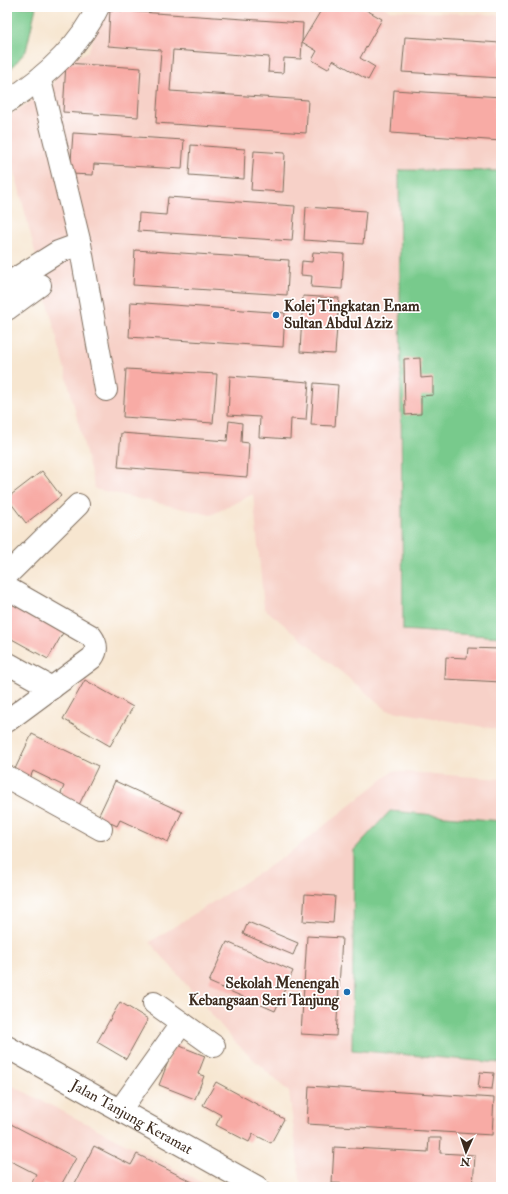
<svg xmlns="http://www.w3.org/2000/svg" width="508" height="1194" font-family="'IM FELL Double Pica',serif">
	<rect width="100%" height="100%" fill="#fff"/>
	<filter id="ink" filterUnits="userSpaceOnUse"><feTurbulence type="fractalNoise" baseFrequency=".025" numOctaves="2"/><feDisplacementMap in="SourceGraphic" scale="8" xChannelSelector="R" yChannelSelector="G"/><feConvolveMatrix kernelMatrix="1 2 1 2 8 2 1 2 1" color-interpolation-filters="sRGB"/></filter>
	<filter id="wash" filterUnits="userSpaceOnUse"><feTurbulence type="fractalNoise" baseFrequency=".012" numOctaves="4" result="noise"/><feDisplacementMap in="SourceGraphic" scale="16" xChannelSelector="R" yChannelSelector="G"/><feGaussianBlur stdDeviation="0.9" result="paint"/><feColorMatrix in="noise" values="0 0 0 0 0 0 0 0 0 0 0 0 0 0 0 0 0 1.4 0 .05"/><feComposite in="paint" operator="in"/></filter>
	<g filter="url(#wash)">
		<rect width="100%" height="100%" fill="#f7e6d0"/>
		<g fill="#f7d1c8">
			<polygon points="105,7 383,7 389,10 501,15 501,730 387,710 264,608 253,494 211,515 95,489 7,141 7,117 53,87 57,65 88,52"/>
			<polygon points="393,771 501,779 501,1187 301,1187 289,1092 235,1042 150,942 287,855"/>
			<polygon points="7,1083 211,1187 7,1187"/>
		</g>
		<g fill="#78ca8c" stroke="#5a7a55">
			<polygon points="7,7 36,7 26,51 7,73"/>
			<polygon points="399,170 501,171 501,637 403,630"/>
			<polygon points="390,811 501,821 501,1063 352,1050 354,850"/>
		</g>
		<g id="blocks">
			<g fill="#f8aba5">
				<polygon points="323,7 361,7 382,19 360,58 375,67 368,80 333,60 328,69 312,60 317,51 302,42"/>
				<polygon points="110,10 303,23 301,59 284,58 283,73 268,72 269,57 173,50 170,91 308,100 306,133 156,123 161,50 108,46"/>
				<polygon points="405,37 501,43 501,78 402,72"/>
				<polygon points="66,63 141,68 138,117 63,112"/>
				<polygon points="394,90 501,97 501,141 391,133"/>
				<polygon points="73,133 184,140 182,169 94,164 93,175 70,174"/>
				<polygon points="191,145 245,149 244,179 189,175"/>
				<polygon points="254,151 285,153 283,192 251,190"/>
				<polygon points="168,197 295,206 292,241 138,231 139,213 166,215"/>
				<polygon points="306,207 366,211 363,244 304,240"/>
				<polygon points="135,250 289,260 287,295 133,285"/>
				<polygon points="313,252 344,254 342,289 311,287 312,276 301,275 302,261 312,262"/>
				<polygon points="303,296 339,298 335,354 300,352"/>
				<polygon points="131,302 285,313 283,347 129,337"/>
				<polygon points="420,358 421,378 433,377 433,395 421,396 421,414 405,415 404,359"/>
				<polygon points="126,369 217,374 213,423 123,417"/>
				<polygon points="230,376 309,382 306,420 291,419 290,439 259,437 260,417 228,415"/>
				<polygon points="314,383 338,385 335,426 311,425"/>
				<polygon points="229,421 242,423 241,442 249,443 247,477 118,467 121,433 227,441"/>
				<polygon points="42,471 61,496 26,523 7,498"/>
				<polygon points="7,601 64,631 48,659 10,638 9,640 7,639"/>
				<polygon points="468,648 501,649 501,682 445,679 446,657 467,658"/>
				<polygon points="85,680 133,707 110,746 63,719"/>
				<polygon points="32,734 98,766 79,805 60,796 64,786 33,771 29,780 13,773"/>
				<polygon points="115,781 182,812 168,842 120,820 117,826 98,817"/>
				<polygon points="305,894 335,896 333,923 303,921"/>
				<polygon points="248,922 298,943 293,955 243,934"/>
				<polygon points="307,936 342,938 336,1036 301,1034"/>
				<polygon points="227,942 293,971 275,1011 209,982"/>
				<polygon points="120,1002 148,1019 126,1059 97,1042"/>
				<polygon points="175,1044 205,1056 198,1074 204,1076 195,1099 159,1085"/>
				<polygon points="480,1072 494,1073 492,1089 478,1088"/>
				<polygon points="216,1082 284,1119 271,1143 253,1134 249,1142 216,1125 221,1115 203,1105"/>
				<polygon points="309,1086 494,1098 492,1135 307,1124"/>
				<polygon points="7,1122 76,1158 60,1187 52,1187 44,1183 42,1187 29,1187 36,1174 7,1159"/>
				<polygon points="429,1138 441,1138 440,1153 475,1155 473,1187 404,1187 332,1183 334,1147 428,1152"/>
				<polygon points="94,1146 131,1165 137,1154 200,1186 73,1187"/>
				<polygon points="482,1184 501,1185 501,1187 481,1187"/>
			</g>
		</g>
	</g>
	<g filter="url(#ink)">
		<use href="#blocks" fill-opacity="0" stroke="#7d6c5c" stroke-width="1"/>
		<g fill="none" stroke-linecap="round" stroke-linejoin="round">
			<defs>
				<g id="minor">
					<polyline points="40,80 80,244 106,390"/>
					<path d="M7 102C44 78 79 48 98 7"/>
					<polyline points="7,284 58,252 80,244"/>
					<polyline points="7,309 40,285"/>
					<polyline points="7,575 78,505"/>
					<path d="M7 588 91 636C97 644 98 650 92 658L7 721"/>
					<polyline points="7,663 52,688"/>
					<polyline points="7,777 101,829"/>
					<polyline points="154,1003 214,1046"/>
					<path id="s1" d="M7 1047 257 1187"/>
					<polyline points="120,1110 182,1023"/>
				</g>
			</defs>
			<use href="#minor" stroke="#7d6c5c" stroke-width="24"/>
			<use href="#minor" stroke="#fff" stroke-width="22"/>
		</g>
	</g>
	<g fill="#1f6fb2" stroke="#fff" stroke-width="1.5">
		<circle cx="276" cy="315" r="4"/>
		<circle cx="347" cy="992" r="4"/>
	</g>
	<g text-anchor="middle" stroke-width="3.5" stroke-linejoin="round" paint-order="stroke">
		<g font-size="15" font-weight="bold" fill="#3b2a1e" stroke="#fff" text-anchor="start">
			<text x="284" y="311">Kolej Tingkatan Enam<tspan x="284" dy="17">Sultan Abdul Aziz</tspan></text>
			<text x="339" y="988" text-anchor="end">Sekolah Menengah<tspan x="339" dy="17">Kebangsaan Seri Tanjung</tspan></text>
		</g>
		<g font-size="15" fill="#3b2a1e" stroke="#fff">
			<text dy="5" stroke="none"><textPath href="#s1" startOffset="143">Jalan Tanjung Keramat</textPath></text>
		</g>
	</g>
	<rect width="508" height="1194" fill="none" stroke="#fff" stroke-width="24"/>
	<g transform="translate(466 1152) rotate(183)" stroke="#ffffff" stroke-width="3" paint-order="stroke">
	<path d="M0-3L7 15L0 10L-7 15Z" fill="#3b2a1e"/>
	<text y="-6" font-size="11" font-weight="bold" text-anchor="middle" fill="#3b2a1e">N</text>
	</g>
</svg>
